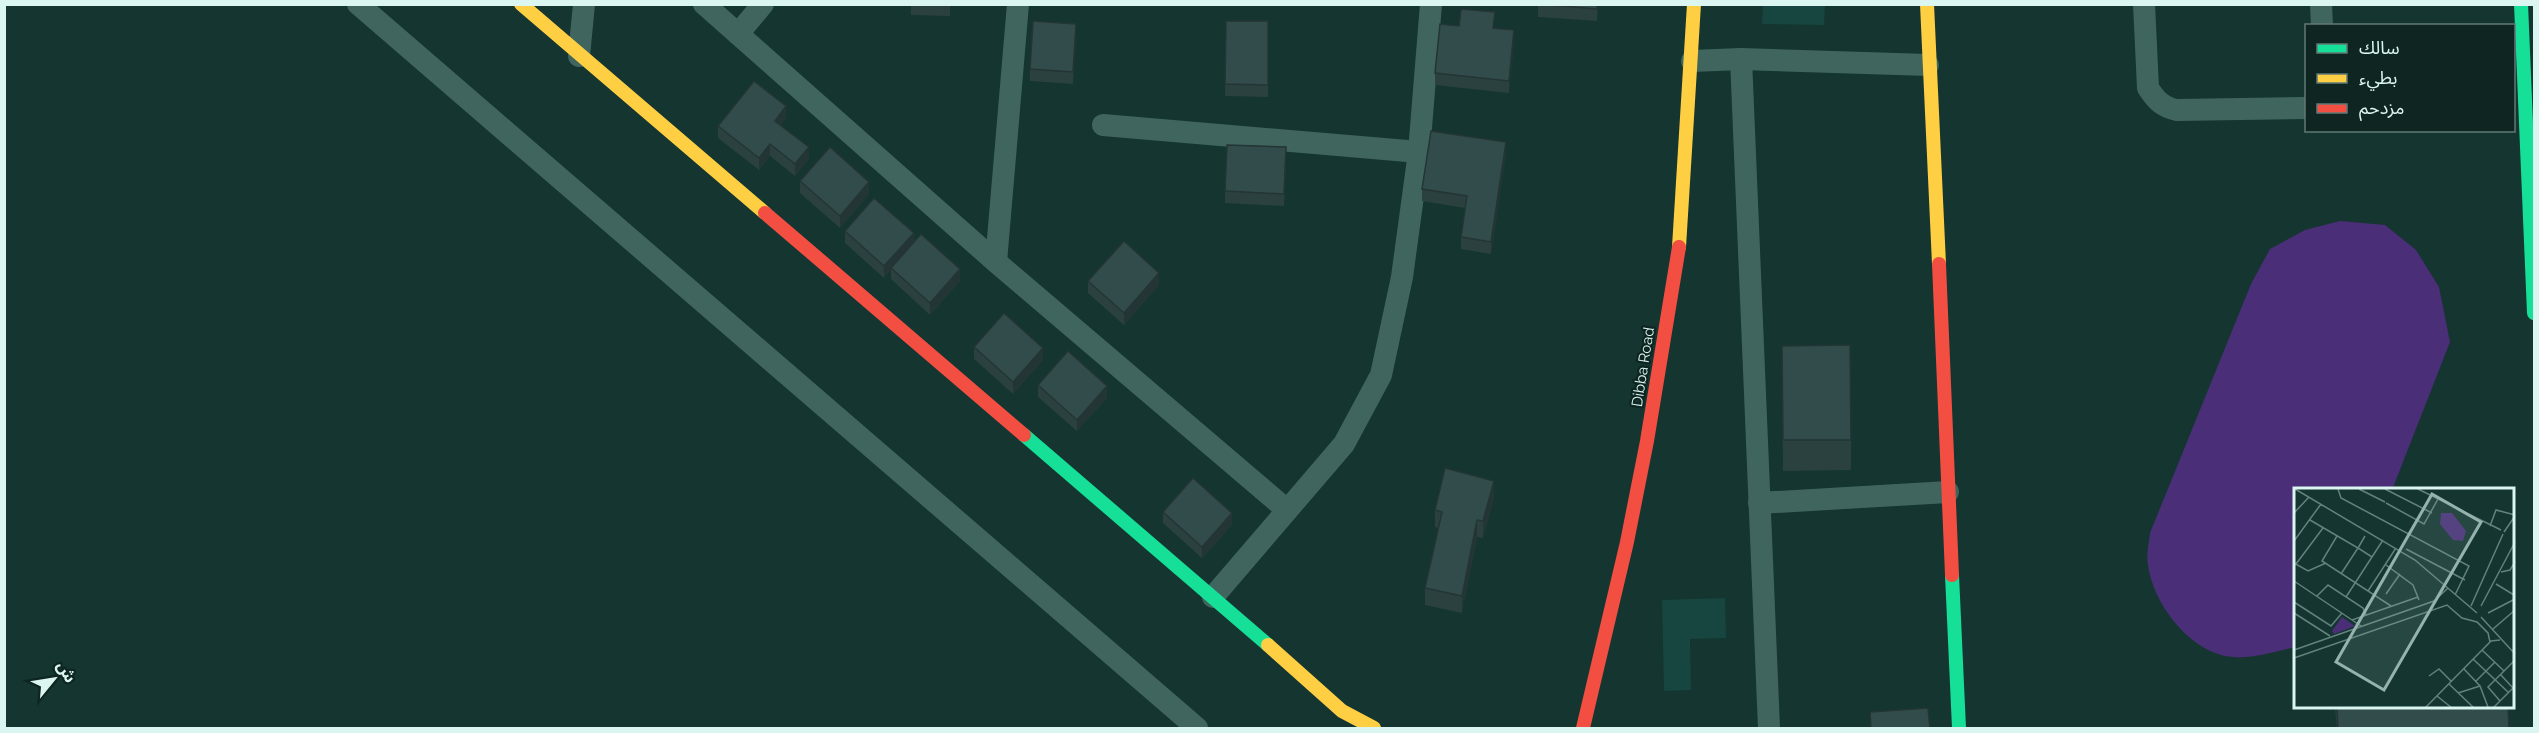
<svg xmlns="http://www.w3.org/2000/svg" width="2539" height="733" font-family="Raleway,'Noto Sans Arabic',sans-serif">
	<rect width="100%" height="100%" fill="#143530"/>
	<g fill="#16463f">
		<polygon points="1763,5 1825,5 1824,25 1762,24"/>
		<polygon points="1725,598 1726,638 1690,639 1691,690 1664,691 1662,600"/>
	</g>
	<path fill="#4b2e78" d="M2340 221 2385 225 2416 250 2439 287 2450 342 2392 490H2296V647C2276 651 2253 659 2233 657 2191 654 2153 604 2148 565 2146 555 2149 543 2150 533L2251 284 2270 249 2305 230Z"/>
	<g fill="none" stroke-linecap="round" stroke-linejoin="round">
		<g stroke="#40655f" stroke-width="22">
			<polyline points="358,4 1197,728"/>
			<polyline points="704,4 996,262 1287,510"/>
			<path d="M2144 4 2148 88C2156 100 2162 107 2177 110L2306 108"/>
			<polyline points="2321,4 2322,26"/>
			<polyline points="738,34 763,4"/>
			<polyline points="579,56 584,4"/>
			<polyline points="1741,59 1769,728"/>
			<polyline points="1692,61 1741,59 1928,65"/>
			<polyline points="1103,125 1419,152"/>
			<polyline points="996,262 1018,4"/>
			<polyline points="1759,503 1948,492"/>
			<polyline points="1213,597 1344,444 1381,375 1402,277 1419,152 1431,4"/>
		</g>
		<g stroke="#16e098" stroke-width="14">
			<polyline points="2521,4 2534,313"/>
			<polyline points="1024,435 1268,645"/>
			<polyline points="1952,575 1959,728"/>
		</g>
		<g stroke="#ffcf43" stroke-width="14">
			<polyline points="521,4 765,213"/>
			<polyline points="1927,4 1939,264"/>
			<polyline points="1679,247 1694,4"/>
			<polyline points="1268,645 1342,711 1374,728"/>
		</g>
		<g stroke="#f24e42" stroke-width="14">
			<polyline points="765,213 1024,435"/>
			<polyline points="1939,264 1952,575"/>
			<polyline points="1583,728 1627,542 1647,441 1679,247"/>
		</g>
	</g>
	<g fill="#2b4140">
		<polygon points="911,4 950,4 950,16 911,15"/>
		<polygon points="1538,4 1598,4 1597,21 1538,17"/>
		<polygon points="1226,21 1268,21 1268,97 1225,96"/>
		<polygon points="1459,26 1495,28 1514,42 1509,93 1435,85 1435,73"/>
		<polygon points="1076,36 1073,84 1030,81 1030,69"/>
		<polygon points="786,118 781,125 809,159 795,176 770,156 759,170 718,138 718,126"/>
		<polygon points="1506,154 1491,254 1461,249 1461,237 1465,208 1422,201 1422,189"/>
		<polygon points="1286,159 1284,206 1225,203 1225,191"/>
		<polygon points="800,181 869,194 840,228 800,193"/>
		<polygon points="845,231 914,242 960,281 930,315 891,279 891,270 884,278 845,243"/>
		<polygon points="1088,281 1159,285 1124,325 1088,293"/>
		<polygon points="974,347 1043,360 1013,394 974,359"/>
		<polygon points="1782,377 1851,440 1851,470 1783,471"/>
		<polygon points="1038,385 1107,398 1077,431 1038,397"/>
		<polygon points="1494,498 1483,538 1477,537 1462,613 1425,605 1425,588 1438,528 1435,527 1435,510"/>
		<polygon points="1163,512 1232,525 1202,558 1163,523"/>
		<polygon points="2335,708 2508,708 2509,729 2337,729"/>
	</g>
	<g fill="#233534">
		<polygon points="1076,24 1076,36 1073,84 1073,72"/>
		<polygon points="1514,30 1514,42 1509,93 1509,81"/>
		<polygon points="786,106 786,118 775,132 775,121"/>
		<polygon points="1506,142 1506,154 1491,254 1491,242"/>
		<polygon points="770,144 770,156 759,170 759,158"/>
		<polygon points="809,147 809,159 795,176 795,164"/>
		<polygon points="869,182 869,194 840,228 840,216"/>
		<polygon points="914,233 914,245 891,268 891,270 884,278 884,266"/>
		<polygon points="960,269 960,281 930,315 930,303"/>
		<polygon points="1159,273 1159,285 1124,325 1124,313"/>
		<polygon points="1043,348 1043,360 1013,394 1013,382"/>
		<polygon points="1107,386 1107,398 1077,431 1077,420"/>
		<polygon points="1494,481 1494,498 1483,538 1483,521"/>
		<polygon points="1232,513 1232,525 1202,558 1202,547"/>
		<polygon points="1477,520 1477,537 1462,613 1462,596"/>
	</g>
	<g fill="#324c4b" stroke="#233534" stroke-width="1.5">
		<polygon points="1538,4 1597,4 1597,9"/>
		<polygon points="1461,9 1495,12 1493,28 1514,30 1509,81 1435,73 1440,24 1459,26"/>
		<polygon points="1033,21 1076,24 1073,72 1030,69"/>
		<polygon points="1226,21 1268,21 1268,85 1225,84"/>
		<polygon points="754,81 786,106 775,121 809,147 795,164 770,144 759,158 718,126"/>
		<polygon points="1431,131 1506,142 1491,242 1461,237 1467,196 1422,189"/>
		<polygon points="1227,145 1286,147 1284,194 1225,191"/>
		<polygon points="830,147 869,182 840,216 800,181"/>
		<polygon points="874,198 914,233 884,266 845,231"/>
		<polygon points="921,234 960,269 930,303 891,268"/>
		<polygon points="1124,241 1159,273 1124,313 1088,281"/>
		<polygon points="1004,313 1043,348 1013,382 974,347"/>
		<polygon points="1850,345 1851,440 1783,440 1782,346"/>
		<polygon points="1068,351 1107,386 1077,420 1038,385"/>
		<polygon points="1445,468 1494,481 1483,521 1477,520 1462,596 1425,588 1442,512 1435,510"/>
		<polygon points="1193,478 1232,513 1202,547 1163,512"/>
		<polygon points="1928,708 1930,729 1871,729 1870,712"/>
		<polygon points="2337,708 2508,708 2509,729 2338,729"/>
	</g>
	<g text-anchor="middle" stroke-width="4.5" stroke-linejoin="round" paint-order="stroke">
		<g font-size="15" fill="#dbf6f0" stroke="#0e2521">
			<text transform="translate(1643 367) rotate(-81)" y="5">Dibba Road</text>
		</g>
	</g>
	<g transform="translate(2294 488)">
		<rect width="220" height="220" fill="#143530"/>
		<path d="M147 25H158L172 43 169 53 159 52 146 36ZM48 129 61 138 40 146 38 143Z" fill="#4b2e78"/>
		<path fill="none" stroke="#64827d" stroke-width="1.5" d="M1 1 121 72 183 125M44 1 47 10 175 78 161 107M65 1 91 14M91 1 138 25M124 1 207 42M92 15 130 36 144 11M0 25 15 9M16 32 64 60 47 86M196 38 202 22 221 27M210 44 221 28M43 48 28 73 97 118M71 48 64 60 78 69M0 53 27 16M112 61 171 92M0 75 14 83 32 75M2 76 29 40M92 77 119 97 125 112M207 84 216 82 221 74M0 93 67 138M202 96 220 107M74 103 102 60M92 106 106 86M23 108 34 97 69 120 72 127M52 109 89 52M0 114 37 138 48 125M177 118 209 46M187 118 221 54M0 125 36 148M194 125 221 111M187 129 221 166M58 132 124 109M199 141 221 122M0 162 140 113 154 100M188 162 210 183M0 170 153 117 168 130 183 134 194 145 196 154M179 171 214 204M170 181 186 198 194 219M206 186 219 200M135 188 145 181 157 193M182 193 201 174M155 196 180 220M164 205 186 198M143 208 158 220M206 213 194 199 221 172M131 220 197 153 206 152M199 220 221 198"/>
		<path fill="#95b2ad" fill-opacity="0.15" stroke="#95b2ad" stroke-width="3" d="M138 6 187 34 90 202 42 174Z"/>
		<rect width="220" height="220" fill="none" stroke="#dbf6f0" stroke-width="3"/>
	</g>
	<rect width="2539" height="733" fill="none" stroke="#dbf6f0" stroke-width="12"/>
	<rect x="2305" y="24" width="210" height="108" fill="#0e2521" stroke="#607974" stroke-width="1.5"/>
	<rect x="2317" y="44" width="30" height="9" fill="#16e098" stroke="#607974" stroke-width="1.5"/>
	<text x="2359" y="54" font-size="18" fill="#dbf6f0">سالك</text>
	<rect x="2317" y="74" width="30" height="9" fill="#ffcf43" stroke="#607974" stroke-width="1.5"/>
	<text x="2359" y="84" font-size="18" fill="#dbf6f0">بطيء</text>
	<rect x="2317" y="104" width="30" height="9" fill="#f24e42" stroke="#607974" stroke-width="1.5"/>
	<text x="2359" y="114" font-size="18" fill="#dbf6f0">مزدحم</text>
	<g transform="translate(54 679) rotate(60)" stroke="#0e2521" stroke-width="4.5" paint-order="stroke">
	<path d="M0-4.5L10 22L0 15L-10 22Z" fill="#dbf6f0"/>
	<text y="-9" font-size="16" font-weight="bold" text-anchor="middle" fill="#dbf6f0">ش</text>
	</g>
</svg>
